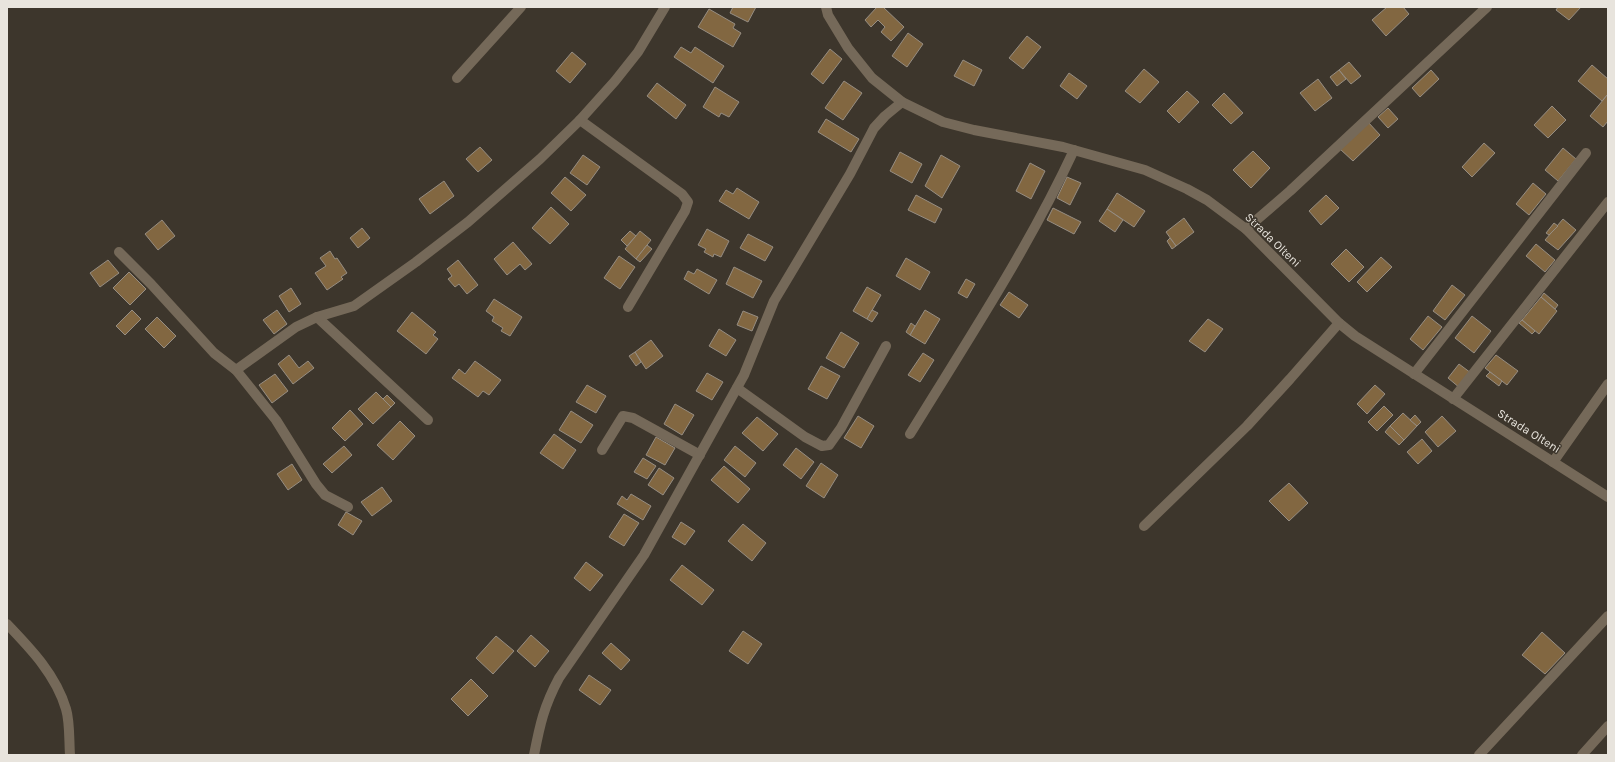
<svg xmlns="http://www.w3.org/2000/svg" width="1615" height="762" font-family="Karla,sans-serif">
	<rect width="100%" height="100%" fill="#3d362c"/>
	<g fill="#826741" stroke="#968d82">
		<polygon points="733,7 756,7 748,22 730,13"/>
		<polygon points="877,7 883,7 904,27 891,41 881,32 885,27 878,20 871,27 865,20"/>
		<polygon points="1387,7 1403,7 1409,14 1386,36 1372,20"/>
		<polygon points="1558,7 1581,7 1569,20 1556,10"/>
		<polygon points="709,9 735,24 733,28 741,33 733,47 698,27"/>
		<polygon points="908,33 923,44 907,67 892,56"/>
		<polygon points="1027,36 1041,47 1023,69 1009,58"/>
		<polygon points="681,47 691,53 695,47 724,66 713,83 674,57"/>
		<polygon points="830,49 842,59 823,84 811,74"/>
		<polygon points="572,52 586,64 570,83 556,71"/>
		<polygon points="963,60 982,70 974,86 954,76"/>
		<polygon points="1349,62 1361,76 1351,84 1339,70"/>
		<polygon points="1592,65 1608,79 1608,94 1602,101 1578,81"/>
		<polygon points="1144,69 1159,82 1140,103 1125,91"/>
		<polygon points="1339,70 1346,79 1337,86 1330,77"/>
		<polygon points="1431,70 1439,79 1420,97 1412,88"/>
		<polygon points="1069,73 1087,86 1077,99 1060,86"/>
		<polygon points="1318,79 1332,98 1315,111 1300,93"/>
		<polygon points="844,81 862,93 843,120 825,108"/>
		<polygon points="657,83 686,105 676,119 647,96"/>
		<polygon points="715,87 739,102 729,117 721,113 719,117 703,107"/>
		<polygon points="1187,91 1199,102 1179,123 1167,111"/>
		<polygon points="1224,93 1243,113 1231,124 1212,105"/>
		<polygon points="1608,94 1608,121 1603,127 1590,116"/>
		<polygon points="1552,106 1566,120 1548,138 1534,125"/>
		<polygon points="1388,108 1398,119 1388,128 1378,117"/>
		<polygon points="826,119 859,139 851,152 818,132"/>
		<polygon points="1368,122 1380,135 1353,161 1340,149"/>
		<polygon points="1484,143 1495,153 1472,177 1462,167"/>
		<polygon points="480,147 492,160 478,172 466,159"/>
		<polygon points="1563,148 1576,159 1558,181 1545,170"/>
		<polygon points="1253,151 1270,168 1251,188 1233,170"/>
		<polygon points="900,152 922,164 912,183 890,171"/>
		<polygon points="583,155 600,167 587,185 570,173"/>
		<polygon points="941,155 960,166 942,198 925,186"/>
		<polygon points="1030,163 1045,171 1031,199 1016,191"/>
		<polygon points="565,177 586,195 571,211 551,193"/>
		<polygon points="1067,177 1081,183 1070,205 1057,198"/>
		<polygon points="444,181 454,196 430,214 419,199"/>
		<polygon points="1533,183 1546,194 1529,215 1516,204"/>
		<polygon points="737,188 759,202 749,219 719,201 726,190 733,194"/>
		<polygon points="1117,193 1145,211 1134,227 1107,209"/>
		<polygon points="916,195 942,209 935,223 908,210"/>
		<polygon points="1326,195 1339,208 1321,225 1309,211"/>
		<polygon points="551,207 569,224 550,244 532,228"/>
		<polygon points="1053,208 1081,222 1074,234 1047,220"/>
		<polygon points="1107,209 1123,220 1115,232 1099,221"/>
		<polygon points="1184,218 1194,232 1176,246 1166,232"/>
		<polygon points="1563,219 1576,230 1558,250 1545,240"/>
		<polygon points="162,220 175,236 158,250 145,234"/>
		<polygon points="1554,223 1558,226 1549,235 1546,233"/>
		<polygon points="362,228 370,238 358,248 350,238"/>
		<polygon points="707,229 729,241 721,257 714,254 713,257 704,252 706,249 698,245"/>
		<polygon points="630,231 636,236 627,246 621,240"/>
		<polygon points="640,231 651,240 636,259 625,249"/>
		<polygon points="748,234 773,247 765,261 740,248"/>
		<polygon points="1170,238 1176,246 1172,249 1167,241"/>
		<polygon points="513,242 532,264 525,270 520,264 507,275 494,259"/>
		<polygon points="1536,244 1555,260 1545,272 1526,256"/>
		<polygon points="647,245 652,249 640,262 636,259"/>
		<polygon points="1346,249 1364,267 1349,282 1331,264"/>
		<polygon points="330,251 335,259 337,258 347,273 341,277 343,279 327,290 315,273 326,266 320,258"/>
		<polygon points="619,256 635,267 620,289 604,278"/>
		<polygon points="1381,257 1392,267 1367,292 1357,282"/>
		<polygon points="906,258 930,272 920,290 896,276"/>
		<polygon points="108,260 119,273 100,287 90,273"/>
		<polygon points="458,260 478,285 467,294 459,284 455,287 448,279 452,276 447,269"/>
		<polygon points="734,267 762,281 753,298 726,284"/>
		<polygon points="697,269 717,280 709,294 684,279 688,271 694,274"/>
		<polygon points="129,272 146,289 130,305 113,288"/>
		<polygon points="966,279 975,284 967,298 958,293"/>
		<polygon points="1452,285 1465,295 1445,320 1433,311"/>
		<polygon points="867,287 881,295 867,319 853,311"/>
		<polygon points="291,288 301,304 289,312 279,296"/>
		<polygon points="1009,292 1028,305 1019,318 1000,305"/>
		<polygon points="1544,293 1558,305 1555,309 1541,297"/>
		<polygon points="1541,297 1557,311 1539,334 1522,320"/>
		<polygon points="494,299 522,317 510,336 501,331 503,328 492,321 494,317 486,311"/>
		<polygon points="132,310 141,319 125,335 116,326"/>
		<polygon points="277,310 287,324 274,334 263,320"/>
		<polygon points="872,310 878,313 872,322 867,319"/>
		<polygon points="925,310 940,319 925,344 910,335"/>
		<polygon points="743,311 758,317 752,331 737,325"/>
		<polygon points="412,312 436,332 433,335 438,339 426,354 397,331"/>
		<polygon points="1428,316 1442,327 1423,350 1410,339"/>
		<polygon points="1472,316 1491,331 1474,353 1455,338"/>
		<polygon points="157,317 176,336 164,348 145,329"/>
		<polygon points="1208,319 1223,329 1205,352 1189,341"/>
		<polygon points="1522,320 1535,331 1532,334 1519,323"/>
		<polygon points="911,323 915,326 910,335 906,332"/>
		<polygon points="719,329 736,340 726,356 709,346"/>
		<polygon points="841,332 859,343 844,368 826,358"/>
		<polygon points="651,340 663,356 646,369 635,352"/>
		<polygon points="635,352 641,362 636,366 629,356"/>
		<polygon points="923,353 934,360 920,382 908,375"/>
		<polygon points="289,355 299,368 308,361 314,368 293,384 278,364"/>
		<polygon points="1496,355 1518,371 1507,385 1485,368"/>
		<polygon points="475,361 501,380 489,395 483,391 478,397 452,378 459,369 465,374"/>
		<polygon points="1459,364 1471,373 1460,388 1448,378"/>
		<polygon points="821,366 840,376 827,399 808,389"/>
		<polygon points="1490,372 1502,381 1499,386 1486,376"/>
		<polygon points="707,373 723,382 712,400 696,391"/>
		<polygon points="275,374 288,391 272,403 259,385"/>
		<polygon points="587,385 606,396 596,413 576,402"/>
		<polygon points="1375,385 1385,394 1367,414 1357,404"/>
		<polygon points="376,392 391,407 373,424 358,409"/>
		<polygon points="387,395 395,403 391,407 383,399"/>
		<polygon points="675,404 694,415 682,435 664,424"/>
		<polygon points="1384,406 1393,415 1377,431 1368,422"/>
		<polygon points="350,410 363,424 345,441 332,428"/>
		<polygon points="571,411 593,425 581,443 559,430"/>
		<polygon points="1403,413 1417,426 1404,440 1390,426"/>
		<polygon points="1415,415 1421,422 1417,426 1410,420"/>
		<polygon points="858,416 874,426 861,448 844,438"/>
		<polygon points="1442,416 1456,431 1438,447 1425,432"/>
		<polygon points="757,417 778,434 763,451 742,433"/>
		<polygon points="400,421 415,436 393,460 377,445"/>
		<polygon points="1390,426 1404,440 1399,445 1385,432"/>
		<polygon points="554,434 576,450 563,469 540,453"/>
		<polygon points="656,437 675,448 665,465 646,455"/>
		<polygon points="1422,439 1432,451 1418,464 1407,452"/>
		<polygon points="344,446 352,455 332,473 323,464"/>
		<polygon points="735,446 756,463 745,477 724,460"/>
		<polygon points="796,448 814,462 801,479 783,465"/>
		<polygon points="643,458 656,466 647,479 634,472"/>
		<polygon points="821,463 838,475 824,498 806,486"/>
		<polygon points="292,464 302,480 288,490 277,474"/>
		<polygon points="724,466 750,489 738,503 711,480"/>
		<polygon points="659,468 674,478 663,495 648,485"/>
		<polygon points="1289,483 1308,503 1289,521 1269,501"/>
		<polygon points="382,487 392,501 372,516 361,502"/>
		<polygon points="631,494 651,506 643,520 617,504 622,496 627,500"/>
		<polygon points="346,512 362,521 353,535 338,525"/>
		<polygon points="624,514 639,523 624,546 609,537"/>
		<polygon points="681,522 695,531 685,545 672,537"/>
		<polygon points="743,524 766,543 752,561 728,541"/>
		<polygon points="586,562 603,575 590,591 574,578"/>
		<polygon points="682,565 714,590 702,605 670,580"/>
		<polygon points="743,631 762,644 748,664 729,651"/>
		<polygon points="1542,632 1565,653 1545,674 1522,655"/>
		<polygon points="531,635 549,651 535,667 517,651"/>
		<polygon points="496,636 514,651 493,674 476,658"/>
		<polygon points="611,643 630,660 621,670 602,653"/>
		<polygon points="589,675 611,690 600,705 579,690"/>
		<polygon points="471,679 488,696 468,716 451,699"/>
	</g>
	<g fill="none" stroke-linecap="round" stroke-linejoin="round">
		<g stroke="#756959" stroke-width="10">
			<polyline points="826,7 828,15 848,48 872,78 902,102 943,122 974,130 1063,147 1145,170 1187,189 1207,200 1246,229 1339,323 1355,336 1608,497"/>
			<polyline points="457,78 521,7"/>
			<polyline points="580,120 682,194 688,202 685,211 628,307"/>
			<polyline points="1246,229 1290,191 1487,7"/>
			<polyline points="119,252 151,284 214,353 236,370 276,420 316,484 325,495 348,507"/>
			<polyline points="317,317 428,420"/>
			<polyline points="236,370 296,327 317,317 354,306 416,262 468,222 540,159 580,120 615,81 638,52 665,7"/>
			<polyline points="1414,374 1586,153"/>
			<polyline points="737,388 805,437 822,446 829,445 841,428 886,346"/>
			<polyline points="1453,399 1608,202"/>
			<path d="M910 434C967 341 1028 249 1074 150"/>
			<polyline points="602,450 623,416 633,418 700,455"/>
			<polyline points="1553,462 1608,384"/>
			<polyline points="1144,526 1247,426 1290,379 1339,323"/>
			<path d="M7 624C31 649 56 675 66 709 70 722 69 741 70 755"/>
			<path d="M534 755C540 724 544 706 559 678L644 555 744 375 774 301 850 174 874 128 885 116 902 102"/>
			<polyline points="1479,755 1608,616"/>
			<polyline points="1582,755 1608,726"/>
		</g>
	</g>
	<g text-anchor="middle" stroke-width="3" stroke-linejoin="round" paint-order="stroke">
		<g font-size="12" fill="#e8e4dd" stroke="#3d362c">
			<text transform="translate(1273 240) rotate(44)" y="4">Strada Olteni</text>
			<text transform="translate(1529 431) rotate(32)" y="4">Strada Olteni</text>
		</g>
	</g>
	<rect width="1615" height="762" fill="none" stroke="#e8e4dd" stroke-width="16"/>
</svg>
